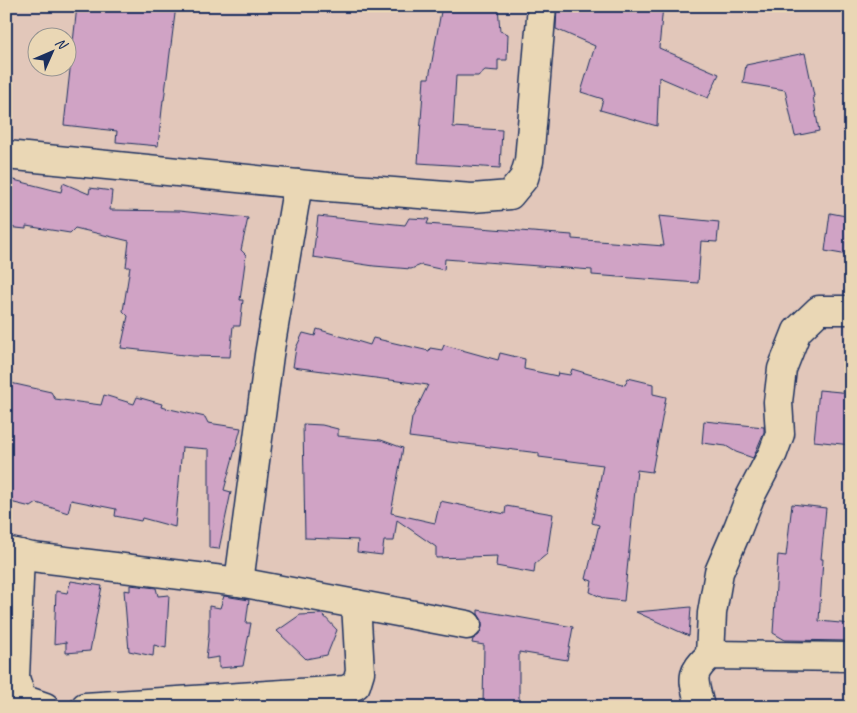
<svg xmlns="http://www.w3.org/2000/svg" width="857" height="713" font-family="Caveat,sans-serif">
	<rect width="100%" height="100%" fill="#e2c7ba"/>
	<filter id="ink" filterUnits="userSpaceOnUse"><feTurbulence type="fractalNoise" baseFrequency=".02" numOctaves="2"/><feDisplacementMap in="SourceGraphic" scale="10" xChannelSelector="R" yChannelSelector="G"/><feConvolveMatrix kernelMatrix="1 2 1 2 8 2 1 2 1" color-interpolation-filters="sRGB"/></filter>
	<g filter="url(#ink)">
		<g fill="#d0a3c5" stroke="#1b2f5e">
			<polygon points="77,6 176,6 164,100 163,100 158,146 116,142 117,131 64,125"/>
			<polygon points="442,6 498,6 500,31 508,34 507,60 498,60 498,71 485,70 478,76 456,76 453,127 502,130 500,168 418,163 424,78 429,78"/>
			<polygon points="557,6 663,6 659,48 719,74 708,98 659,77 657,126 600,110 603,99 581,92 595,46 556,29"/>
			<polygon points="805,53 814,96 813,96 819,131 795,136 785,90 743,83 746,65"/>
			<polygon points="6,178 61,192 63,183 89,194 90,188 112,191 110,210 179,211 248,218 241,250 246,255 240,300 243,300 240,326 233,326 230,357 193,356 121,348 128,316 123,311 130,267 126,267 129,241 75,228 70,233 26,226 26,229 6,227"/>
			<polygon points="830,213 851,217 851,239 848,255 825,251"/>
			<polygon points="318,216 405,225 409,218 429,219 427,224 572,235 572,239 664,246 659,216 719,222 717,242 701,241 698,283 592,275 592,270 445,259 444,270 421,265 411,269 374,266 313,257"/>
			<polygon points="317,329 370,345 373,338 429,351 430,348 442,350 444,345 498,360 500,353 525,359 524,369 557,376 558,373 570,375 572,369 625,385 628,378 653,384 653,394 666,397 652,472 637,470 624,601 605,599 590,592 592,581 586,579 599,525 592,523 603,465 539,457 539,453 409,437 412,418 428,385 293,367 296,348 303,333 315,336"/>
			<polygon points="6,382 51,392 55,399 101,405 104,395 134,404 137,397 162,404 161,407 205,417 208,423 241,428 224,490 231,492 219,549 209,548 209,449 182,447 175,527 142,518 141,521 115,516 116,509 71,500 68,513 37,503 31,507 6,501"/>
			<polygon points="819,390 851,393 851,445 814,441"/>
			<polygon points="704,421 764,427 764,432 753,458 736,452 726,446 702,443"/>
			<polygon points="303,424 322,425 338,429 338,436 381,440 403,448 391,513 435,523 440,501 505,514 506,506 553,514 547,554 535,564 534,573 496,566 497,556 436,558 436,547 397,520 394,541 384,541 382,555 357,552 358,540 305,538"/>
			<polygon points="792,504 826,508 821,559 823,559 819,621 851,624 851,641 785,640 773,633 778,555 786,556"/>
			<polygon points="71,581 102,586 90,651 66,653 66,642 54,644 56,591 67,593"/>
			<polygon points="130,585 156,588 158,596 169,595 166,648 154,645 153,656 129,651 124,590 130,591"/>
			<polygon points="224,596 249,600 246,623 251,623 243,666 219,668 219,657 206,659 209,631 209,606 220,608"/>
			<polygon points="691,607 689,636 636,612"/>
			<polygon points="478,610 573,627 567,660 519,652 519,707 483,707 484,645 472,643 473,639 479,635 482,627 482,620 478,614"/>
			<polygon points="322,614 337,630 327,655 306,659 277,631 300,615"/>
		</g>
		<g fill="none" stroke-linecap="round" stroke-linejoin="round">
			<defs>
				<g id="street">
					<polyline points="6,155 328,187 472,198 510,195 524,178 529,161 542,6"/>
					<polyline points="6,551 32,557 239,582 467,625"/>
					<polyline points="20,554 15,678 22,699 45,707"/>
					<polyline points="239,582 269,355 298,184"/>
					<polyline points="710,655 712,613 719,572 738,528 750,497 773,453 780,434 778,402 782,369 797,331 819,310 851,310"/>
					<polyline points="85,707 345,690 356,685 360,672 356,604"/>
					<path d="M700 707C694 679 688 675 710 655L851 657"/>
				</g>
			</defs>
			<use href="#street" stroke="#1b2f5e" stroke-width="31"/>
			<use href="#street" stroke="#ead7b5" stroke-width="28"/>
		</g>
	</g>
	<rect width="857" height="713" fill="none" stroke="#ead7b5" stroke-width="25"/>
	<rect x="12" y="12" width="832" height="688" fill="none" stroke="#1b2f5e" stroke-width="2" filter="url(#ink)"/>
	<g transform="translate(52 52) rotate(45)"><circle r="24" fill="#ead7b5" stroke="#979492"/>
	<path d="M0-4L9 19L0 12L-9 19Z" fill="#1b2f5e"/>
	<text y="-8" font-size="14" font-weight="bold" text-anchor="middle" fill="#1b2f5e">N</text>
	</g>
</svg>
